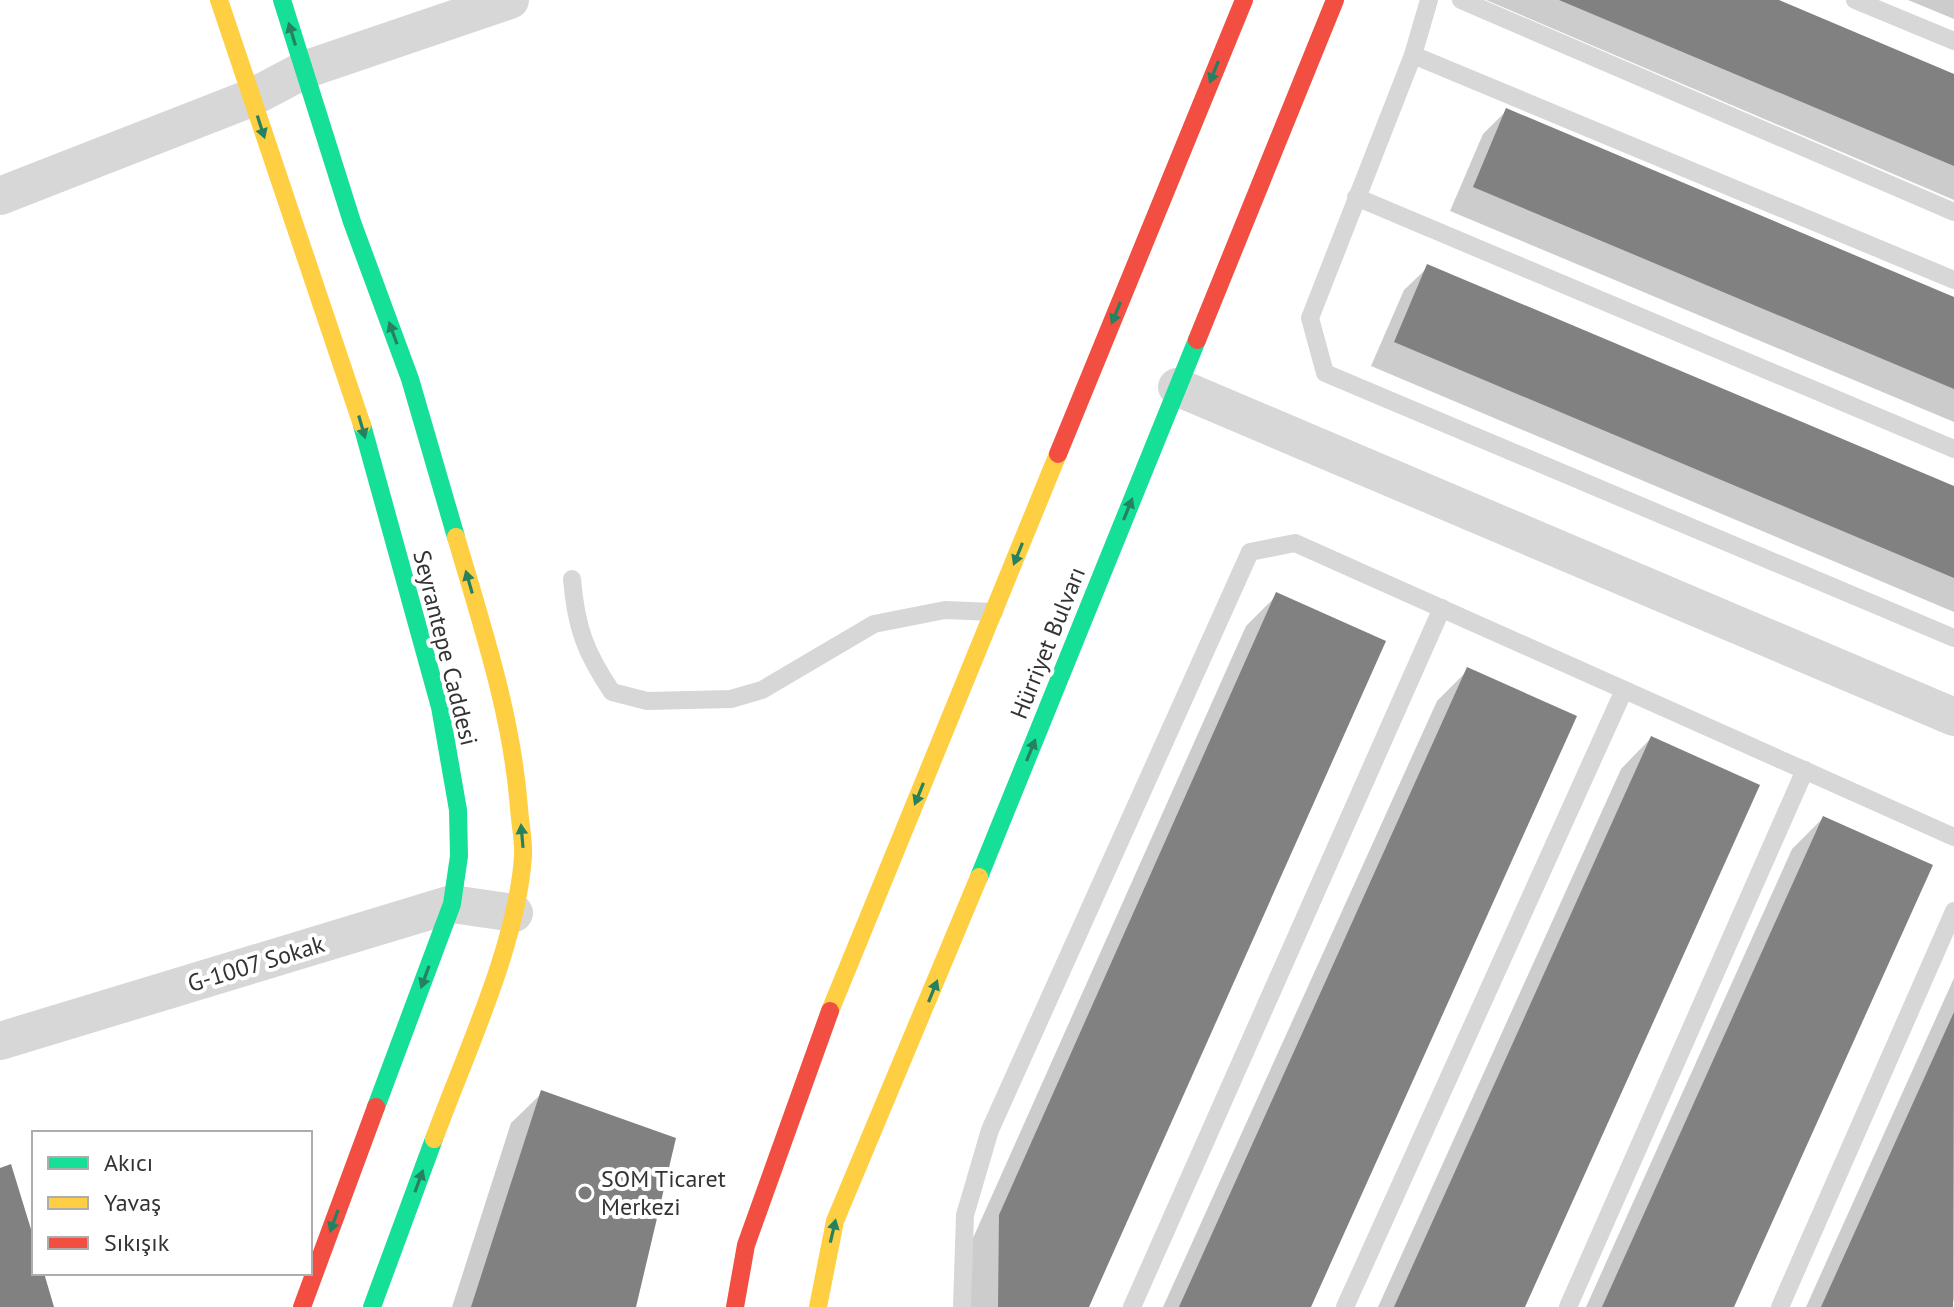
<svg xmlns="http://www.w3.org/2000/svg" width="1954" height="1307" font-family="'PT Sans',sans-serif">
	<rect width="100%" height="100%" fill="#fff"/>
	<g fill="#0003">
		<polygon points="1486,0 1773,0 1954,76 1954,200"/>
		<polygon points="1908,0 1954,0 1954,19"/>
		<polygon points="1507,110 1954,299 1954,422 1450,211 1483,134"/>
		<polygon points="1428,267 1954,488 1954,612 1371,366 1404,290"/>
		<polygon points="1277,595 1086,1307 968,1307 969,1247 1246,626"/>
		<polygon points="1468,670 1309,1307 1163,1307 1437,701"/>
		<polygon points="1651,738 1523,1307 1378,1307 1621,769"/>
		<polygon points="1823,818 1731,1307 1586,1307 1792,849"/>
		<polygon points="1954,978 1954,1300 1951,1307 1806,1307"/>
		<polygon points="542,1093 634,1307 452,1307 511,1123"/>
	</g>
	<g fill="#818181">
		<polygon points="1559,0 1779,0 1954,74 1954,166"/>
		<polygon points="1506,108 1954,297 1954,389 1473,187"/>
		<polygon points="1427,264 1954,486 1954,578 1394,342"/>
		<polygon points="1276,592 1386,641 1089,1307 998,1307 999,1215"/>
		<polygon points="1467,667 1577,716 1311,1307 1179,1307"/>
		<polygon points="1651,736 1760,785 1525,1307 1394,1307"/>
		<polygon points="1823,816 1933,865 1734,1307 1602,1307"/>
		<polygon points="1954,1012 1953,1307 1821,1307"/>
		<polygon points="541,1090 676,1138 636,1307 471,1307"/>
		<polygon points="11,1164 34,1239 34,1273 44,1273 54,1307 0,1307 0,1168"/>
	</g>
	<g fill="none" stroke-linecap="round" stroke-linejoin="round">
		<g stroke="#d7d7d7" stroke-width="18">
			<polyline points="1429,0 1413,55 1310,318 1325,373 1954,638"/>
			<polyline points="1461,0 1954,212"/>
			<polyline points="1855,0 1954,41"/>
			<polyline points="1413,55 1954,280"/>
			<polyline points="1356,197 1954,449"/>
			<path d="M572 579C576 627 585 652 612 692L647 701 731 699 762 690 874 624 945 610 994 612"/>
			<polyline points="962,1307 965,1215 990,1130 1250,552 1295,543 1954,837"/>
			<polyline points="1132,1307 1442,608"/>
			<polyline points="1345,1307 1624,690"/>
			<polyline points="1568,1307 1805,770"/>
			<polyline points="1780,1307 1954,911"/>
		</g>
		<g stroke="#d7d7d7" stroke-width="38">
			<polyline points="0,196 251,98 304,70 510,0"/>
			<polyline points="1177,387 1954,717"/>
			<polyline points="0,1041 452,904 514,913"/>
		</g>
		<g stroke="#16e098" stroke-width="18">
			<polyline points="282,0 352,222 410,379 456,537"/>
			<polyline points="362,425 440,707 458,810 459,856 452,904 376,1107"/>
			<polyline points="979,877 1197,340"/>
			<polyline points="372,1307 434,1139"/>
		</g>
		<g stroke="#ffcf43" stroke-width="18">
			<polyline points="219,0 362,425"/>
			<polyline points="830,1011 1058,454"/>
			<path d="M434 1139C465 1054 517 946 523 856 524 841 520 824 519 808 512 715 482 626 456 537"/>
			<polyline points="818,1307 835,1221 979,877"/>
		</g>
		<g stroke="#f24e42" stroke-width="18">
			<polyline points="1197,340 1335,0"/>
			<polyline points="1058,454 1244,0"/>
			<polyline points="302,1307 376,1107"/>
			<polyline points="735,1307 746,1245 830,1011"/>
		</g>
	</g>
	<defs><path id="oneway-solid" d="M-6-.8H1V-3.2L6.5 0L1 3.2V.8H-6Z" transform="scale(2)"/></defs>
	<g fill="#268160">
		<use href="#oneway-solid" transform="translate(292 34) rotate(-107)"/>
		<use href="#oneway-solid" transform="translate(1214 72) rotate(112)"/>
		<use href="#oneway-solid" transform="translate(261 127) rotate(72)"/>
		<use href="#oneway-solid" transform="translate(1116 313) rotate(112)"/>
		<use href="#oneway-solid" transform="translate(393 333) rotate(-110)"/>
		<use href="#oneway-solid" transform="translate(362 427) rotate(74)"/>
		<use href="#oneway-solid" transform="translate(1128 509) rotate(-68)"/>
		<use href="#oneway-solid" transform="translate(1018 554) rotate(112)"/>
		<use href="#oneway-solid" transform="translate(469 582) rotate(-106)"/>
		<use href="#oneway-solid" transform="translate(1031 750) rotate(-68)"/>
		<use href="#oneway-solid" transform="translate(919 794) rotate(112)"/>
		<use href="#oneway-solid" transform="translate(522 836) rotate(-95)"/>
		<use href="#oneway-solid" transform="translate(425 977) rotate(110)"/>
		<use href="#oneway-solid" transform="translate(933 991) rotate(-68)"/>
		<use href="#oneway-solid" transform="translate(419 1181) rotate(-70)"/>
		<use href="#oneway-solid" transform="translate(334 1221) rotate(110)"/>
		<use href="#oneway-solid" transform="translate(833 1231) rotate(-77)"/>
	</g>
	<circle fill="#7a7a7a" stroke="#fff" stroke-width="3" cx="585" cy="1193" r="8"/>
	<g text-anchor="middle" stroke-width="8" stroke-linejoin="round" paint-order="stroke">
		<g font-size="24" fill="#333" stroke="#fff">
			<text transform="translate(1048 643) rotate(-68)" y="8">Hürriyet Bulvarı</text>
			<text transform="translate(445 648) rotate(76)" y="8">Seyrantepe Caddesi</text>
			<text transform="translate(256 964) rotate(-17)" y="8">G-1007 Sokak</text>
		</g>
		<g font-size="24" fill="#333" stroke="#fff" text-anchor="start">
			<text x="601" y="1187">SOM Ticaret<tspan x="601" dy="28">Merkezi</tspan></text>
		</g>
	</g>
	<rect x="32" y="1131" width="280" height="144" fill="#ffffff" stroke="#adadad" stroke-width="2"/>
	<rect x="48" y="1157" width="40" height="12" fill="#16e098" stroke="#adadad" stroke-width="2"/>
	<text x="104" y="1171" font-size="24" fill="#333333">Akıcı</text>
	<rect x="48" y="1197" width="40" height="12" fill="#ffcf43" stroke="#adadad" stroke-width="2"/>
	<text x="104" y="1211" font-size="24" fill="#333333">Yavaş</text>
	<rect x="48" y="1237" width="40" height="12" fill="#f24e42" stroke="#adadad" stroke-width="2"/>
	<text x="104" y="1251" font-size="24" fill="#333333">Sıkışık</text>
</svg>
